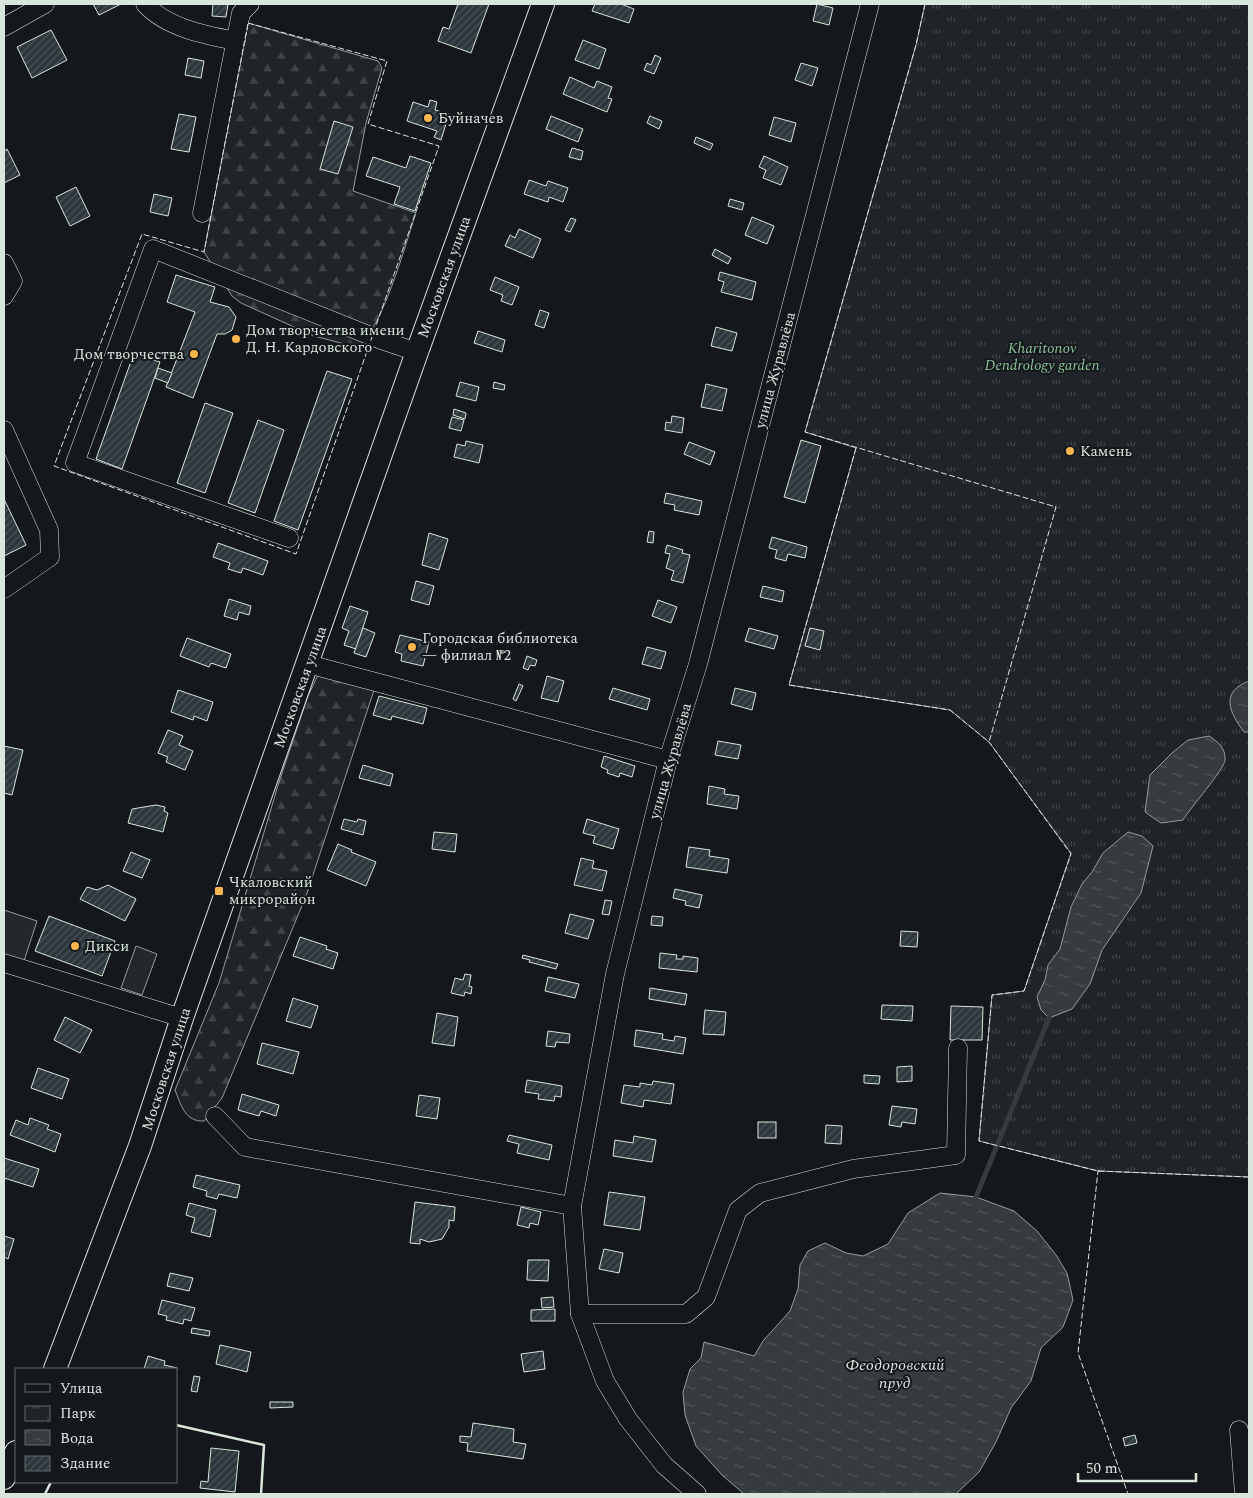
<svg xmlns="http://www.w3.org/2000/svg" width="1253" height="1498" font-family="Spectral,serif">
	<defs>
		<pattern id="forest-firs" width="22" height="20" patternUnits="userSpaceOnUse" patternTransform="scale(1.25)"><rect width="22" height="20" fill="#202428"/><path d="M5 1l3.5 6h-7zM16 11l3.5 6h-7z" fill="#404447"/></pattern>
		<pattern id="park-tufts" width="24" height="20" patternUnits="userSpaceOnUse" patternTransform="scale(1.25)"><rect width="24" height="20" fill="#202428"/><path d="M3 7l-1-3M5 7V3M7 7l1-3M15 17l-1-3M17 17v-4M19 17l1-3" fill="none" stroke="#404447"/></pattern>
		<pattern id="water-ripples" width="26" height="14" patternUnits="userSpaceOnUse" patternTransform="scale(1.25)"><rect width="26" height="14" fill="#363b3e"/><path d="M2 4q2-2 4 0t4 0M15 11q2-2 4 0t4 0" fill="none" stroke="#525759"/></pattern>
		<pattern id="building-hatch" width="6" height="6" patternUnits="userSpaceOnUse" patternTransform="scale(1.25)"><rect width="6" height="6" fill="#2c363c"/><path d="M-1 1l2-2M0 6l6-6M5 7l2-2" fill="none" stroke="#4a5358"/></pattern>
	</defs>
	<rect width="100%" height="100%" fill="#14181c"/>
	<g fill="url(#forest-firs)" stroke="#939e99">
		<path d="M248 23 378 61 382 68 366 123 353 191 416 213C406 242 381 335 356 347L314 336 241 303 232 296 204 252Z"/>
		<path d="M319 673 376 684 306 896 222 1098 204 1121C185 1122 181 1105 175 1090L219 983 279 782 308 696Z"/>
	</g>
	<polygon fill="url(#park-tufts)" stroke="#939e99" points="925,4 1249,4 1249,1177 1098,1171 979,1141 992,995 1024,991 1071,853 989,742 950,710 789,685 856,448 805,432 916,45"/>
	<g fill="#24282b" stroke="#939e99">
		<polygon points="4,910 37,921 23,964 4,958"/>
		<polygon points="136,946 157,954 142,995 121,988"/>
	</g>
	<g fill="url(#water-ripples)" stroke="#939e99">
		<path d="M1249 681V732H1244C1229 712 1220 692 1249 681Z"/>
		<path d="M1209 736C1217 741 1226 748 1225 760 1224 770 1190 808 1183 820L1161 823 1145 812 1150 775 1172 753 1188 740Z"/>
		<polygon points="1128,832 1142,836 1153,846 1141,893 1102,950 1090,984 1072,1009 1049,1018 1041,1010 1037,997 1045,980 1048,965 1060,949 1071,907 1082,884 1092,872 1103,853"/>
		<polygon points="940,1193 976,1197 1014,1211 1037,1231 1056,1255 1067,1273 1073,1300 1063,1327 1041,1348 1031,1381 1011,1408 996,1442 979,1472 956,1494 744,1494 722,1475 696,1446 685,1415 683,1392 690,1369 701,1358 704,1342 754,1356 763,1341 790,1311 798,1289 800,1265 808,1251 825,1243 846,1253 863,1256 888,1244 908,1213"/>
	</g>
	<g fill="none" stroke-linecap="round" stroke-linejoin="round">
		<polyline stroke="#363b3e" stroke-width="5" points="976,1197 1049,1018"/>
	</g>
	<g fill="url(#building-hatch)" stroke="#d8e6dc">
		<polygon points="93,4 121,4 99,15"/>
		<polygon points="213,4 228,4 226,17 212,16"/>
		<polygon points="458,4 489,4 471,53 438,41 443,27 449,29"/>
		<polygon points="595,4 621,4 634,9 629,23 592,11"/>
		<polygon points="817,4 833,8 829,25 813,21"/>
		<polygon points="51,30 67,60 32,78 17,47"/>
		<polygon points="583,40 606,49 599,69 575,60"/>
		<polygon points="655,55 661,58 654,74 644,70 647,63 651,65"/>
		<polygon points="188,58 204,61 201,78 185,75"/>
		<polygon points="801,63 818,68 812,86 795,80"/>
		<polygon points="570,77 594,88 597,81 612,87 608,98 612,99 607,112 563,94"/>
		<polygon points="430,100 437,102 435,110 449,114 441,140 434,137 437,131 407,121 413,102 428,107"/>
		<polygon points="179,114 196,117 189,152 171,149"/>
		<polygon points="551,116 583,129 578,142 546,129"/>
		<polygon points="650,116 662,121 659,129 647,123"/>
		<polygon points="774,117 796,123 791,142 769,135"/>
		<polygon points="334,121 353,127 338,174 320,169"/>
		<polygon points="696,137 713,144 710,150 694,143"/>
		<polygon points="572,148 583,151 581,160 569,157"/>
		<polygon points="7,149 20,175 4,183 4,151"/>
		<polygon points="410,156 431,163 415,211 394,204 400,187 366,176 373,157 406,168"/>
		<polygon points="764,156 788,167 781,185 763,178 766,170 759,167"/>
		<polygon points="529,180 546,186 548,181 568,188 563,202 549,197 548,202 524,194"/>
		<polygon points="76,187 90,216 70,226 56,197"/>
		<polygon points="154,194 172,198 168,216 150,212"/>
		<polygon points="730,199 744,203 742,210 728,206"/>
		<polygon points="752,217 774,226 767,244 745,235"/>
		<polygon points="571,218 576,220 570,232 565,230"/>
		<polygon points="519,229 541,239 533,258 505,246 510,235 515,238"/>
		<polygon points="715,249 731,258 728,264 712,255"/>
		<polygon points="720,272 756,282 752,300 721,292 724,282 718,280"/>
		<polygon points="176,275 215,287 210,302 229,307 236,317 232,330 225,334 217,334 193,398 166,387 195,312 167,302"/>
		<polygon points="495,277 519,287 512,305 501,301 503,295 490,290"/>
		<polygon points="540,310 549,313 544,328 535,325"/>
		<polygon points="716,327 737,333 732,351 711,346"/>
		<polygon points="478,331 505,340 502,352 474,343"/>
		<polygon points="134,353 160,362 122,469 96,459"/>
		<polygon points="158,368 172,373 168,383 155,378"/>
		<polygon points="327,371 352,379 298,530 274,521"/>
		<polygon points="460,382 479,387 476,401 456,396"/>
		<polygon points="494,382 505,385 504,390 493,388"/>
		<polygon points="706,384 727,389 722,411 701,407"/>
		<polygon points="205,403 233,413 205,493 177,483"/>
		<polygon points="454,409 466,413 465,419 453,415"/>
		<polygon points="672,416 684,418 682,433 665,430 666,422 671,423"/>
		<polygon points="452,417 464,420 461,431 449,428"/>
		<polygon points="258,420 284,430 255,513 228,503"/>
		<polygon points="801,440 821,446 805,503 784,497"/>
		<polygon points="466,441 483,445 479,463 454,457 457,444 465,446"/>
		<polygon points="689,442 715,452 710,465 684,454"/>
		<polygon points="666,493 702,501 699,515 674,510 675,505 664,503"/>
		<polygon points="4,499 26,545 4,556"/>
		<polygon points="649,531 654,532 653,543 647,542"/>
		<polygon points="429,533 448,539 439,570 422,565"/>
		<polygon points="772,537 807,547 805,558 788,554 786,561 775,558 777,550 769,548"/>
		<polygon points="218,543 268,561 263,575 243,568 241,573 228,569 230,563 213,557"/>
		<polygon points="667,545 683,550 682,553 690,555 683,583 671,580 674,571 666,568 670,554 665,553"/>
		<polygon points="416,581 434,586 429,605 411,600"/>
		<polygon points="763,586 784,591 782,602 760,597"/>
		<polygon points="229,599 251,606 249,615 239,612 237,620 224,616"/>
		<polygon points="658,600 677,607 671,623 652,616"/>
		<polygon points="350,606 368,612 356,649 344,645 349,631 342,628"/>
		<polygon points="363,628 375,633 366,657 354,653"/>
		<polygon points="749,628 778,636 774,649 745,641"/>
		<polygon points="810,628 824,631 820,650 805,646"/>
		<polygon points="400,635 429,642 423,666 401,661 402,654 395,652"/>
		<polygon points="187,638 231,654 226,668 211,663 209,667 180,656"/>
		<polygon points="647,647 666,652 661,669 642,664"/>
		<polygon points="527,656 537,660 535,666 530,665 528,670 523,668"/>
		<polygon points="547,676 564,681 558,702 541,698"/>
		<polygon points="519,684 523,686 516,701 513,699"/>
		<polygon points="613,688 650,699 647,710 609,699"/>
		<polygon points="735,688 756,693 752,710 731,704"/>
		<polygon points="178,690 213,702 207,721 194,716 193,720 171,712"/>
		<polygon points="379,696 427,708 423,724 392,716 391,720 373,715"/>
		<polygon points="168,730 183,736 179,745 193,751 185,770 166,762 168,757 158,753"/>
		<polygon points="718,741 741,745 738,759 715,755"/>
		<polygon points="4,746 23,750 12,795 4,793"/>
		<polygon points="604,756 635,766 632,777 620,773 619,777 607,773 608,770 601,767"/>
		<polygon points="363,765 393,774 390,786 359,778"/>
		<polygon points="709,786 725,789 724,794 739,796 737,809 707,804"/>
		<polygon points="156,805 165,807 164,811 168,813 163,832 128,823 132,809"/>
		<polygon points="344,819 357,822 358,819 366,821 363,835 341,829"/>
		<polygon points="587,819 619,829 613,849 593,843 595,836 583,833"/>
		<polygon points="434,832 457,834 455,852 432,849"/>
		<polygon points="338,844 352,850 351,852 376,862 366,886 327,870"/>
		<polygon points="689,847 710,850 709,856 729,859 727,873 686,867"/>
		<polygon points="131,852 150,860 142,878 123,871"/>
		<polygon points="581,858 594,861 592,868 607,871 602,891 574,885"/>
		<polygon points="108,885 136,899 125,921 80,899 87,887 97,890"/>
		<polygon points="675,889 702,895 699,908 685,905 686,901 673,898"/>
		<polygon points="605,900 612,901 609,915 602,914"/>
		<polygon points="570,914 594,920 588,939 565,933"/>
		<polygon points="49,916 115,941 102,976 35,951"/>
		<polygon points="652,916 663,917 662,926 651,925"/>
		<polygon points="901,931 918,932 917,947 900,946"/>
		<polygon points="300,937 327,946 326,949 338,953 333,969 293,956"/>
		<polygon points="660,953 677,955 676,959 683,959 683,956 698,958 697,972 659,968"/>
		<polygon points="523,955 558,964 556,969 529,962 530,960 522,958"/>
		<polygon points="465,974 471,975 469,986 472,987 471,994 465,992 464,996 451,993 455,978 463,980"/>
		<polygon points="548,977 579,984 575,998 545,991"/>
		<polygon points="650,988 687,994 685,1005 649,999"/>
		<polygon points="293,998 318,1006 311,1028 286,1021"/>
		<polygon points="882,1005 913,1006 912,1021 881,1019"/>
		<polygon points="951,1006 983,1007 982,1040 950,1040"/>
		<polygon points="705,1010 726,1012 724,1035 703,1034"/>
		<polygon points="437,1013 458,1017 454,1046 432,1043"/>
		<polygon points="65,1017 92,1030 80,1053 54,1040"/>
		<polygon points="636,1030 663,1034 662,1039 674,1041 675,1036 686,1038 683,1054 634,1046"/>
		<polygon points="548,1031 570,1034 569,1043 556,1042 555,1047 546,1046"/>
		<polygon points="262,1043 299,1052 293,1074 257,1064"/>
		<polygon points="912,1066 912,1081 897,1082 897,1067"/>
		<polygon points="38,1068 69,1079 62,1099 31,1088"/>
		<polygon points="864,1075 880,1076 879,1084 864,1083"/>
		<polygon points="527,1080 562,1086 561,1097 555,1096 554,1101 538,1099 539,1094 525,1092"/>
		<polygon points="653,1081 674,1084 671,1104 644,1100 643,1107 621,1103 624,1085 640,1087 640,1083 652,1085"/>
		<polygon points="242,1094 279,1105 276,1116 261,1111 259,1116 238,1110"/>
		<polygon points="419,1095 440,1098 437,1119 416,1116"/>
		<polygon points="892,1106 917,1109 915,1124 902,1122 901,1127 889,1125"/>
		<polygon points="30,1118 49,1125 47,1129 61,1134 55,1152 10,1135 16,1120 28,1125"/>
		<rect x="758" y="1122" width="18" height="16"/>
		<polygon points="826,1125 842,1126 841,1144 825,1143"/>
		<polygon points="509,1135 552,1145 549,1160 517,1153 519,1144 507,1141"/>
		<polygon points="634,1136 656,1140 652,1162 613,1156 615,1140 633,1143"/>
		<polygon points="4,1158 39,1169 33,1187 4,1178"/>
		<polygon points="196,1175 240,1185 237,1198 219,1194 217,1199 206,1196 207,1191 193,1187"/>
		<polygon points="609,1192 645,1197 640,1230 604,1225"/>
		<polygon points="415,1202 455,1207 454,1221 449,1220 449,1227 442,1239 429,1242 420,1239 420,1244 410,1243"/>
		<polygon points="189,1203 216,1210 210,1237 191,1232 195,1218 186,1215"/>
		<polygon points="521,1207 541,1212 538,1225 530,1223 529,1228 517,1225"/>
		<polygon points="4,1236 14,1239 8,1259 4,1257"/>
		<polygon points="604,1249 623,1253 619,1273 599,1269"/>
		<polygon points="528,1260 549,1260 548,1281 527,1280"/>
		<polygon points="170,1273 193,1278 189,1291 167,1286"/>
		<polygon points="553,1297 554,1307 542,1308 541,1298"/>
		<polygon points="162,1300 195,1308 191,1321 184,1319 183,1324 166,1320 167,1316 158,1314"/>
		<polygon points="555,1309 555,1321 531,1321 531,1310"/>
		<polygon points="192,1328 210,1331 209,1336 191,1333"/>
		<polygon points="220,1345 251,1352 247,1372 216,1364"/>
		<polygon points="543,1351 545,1369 524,1372 521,1354"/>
		<polygon points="148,1356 165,1361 164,1365 177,1368 176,1371 144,1369"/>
		<polygon points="194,1376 200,1377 197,1392 191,1391"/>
		<polygon points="270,1402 293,1402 293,1407 270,1408"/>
		<polygon points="473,1423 514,1429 513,1442 526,1444 523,1459 467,1451 468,1443 460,1442 460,1436 471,1437"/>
		<polygon points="1135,1435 1137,1443 1125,1446 1123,1438"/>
		<polygon points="211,1448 239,1451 235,1492 200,1488 201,1481 208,1482"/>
	</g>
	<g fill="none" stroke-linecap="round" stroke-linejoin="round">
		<defs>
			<g id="minor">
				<path d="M145 4C167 28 205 35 236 41"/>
				<polyline points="4,27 45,4"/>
				<polyline points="202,213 241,13 250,4"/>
				<polyline points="4,263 13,281 4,296"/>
				<polyline points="4,430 49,530 50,557 4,589"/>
				<polyline points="289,538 75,463 153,249 381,340 417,352"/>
				<polyline points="308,664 668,760"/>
				<polyline points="4,963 182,1018"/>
				<polyline points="215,1116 245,1147 572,1206"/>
				<polyline points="580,1314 686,1314 706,1297 738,1210 760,1193 853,1169 956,1155 958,1048"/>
				<polyline points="1239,1430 1244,1494"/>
				<polyline points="697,1494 664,1465 628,1419 605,1381 580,1314 572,1206 615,974 668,760 698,664 870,4"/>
			</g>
			<g id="major">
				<polyline points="55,1369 140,1146 182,1018 417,352 543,4"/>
				<polyline points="4,1478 16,1452"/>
			</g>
		</defs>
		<use href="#minor" stroke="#d8e6dc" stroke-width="19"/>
		<use href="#major" stroke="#d8e6dc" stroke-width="24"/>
		<use href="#minor" stroke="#14181c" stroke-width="18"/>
		<use href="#major" stroke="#14181c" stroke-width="22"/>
		<g stroke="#d8e6dc" stroke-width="1" stroke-dasharray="6 2.5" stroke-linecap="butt">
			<polyline points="925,4 916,45 805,432 1056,507 989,742"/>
			<polygon points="248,23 387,61 368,124 439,146 296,554 54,466 142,234 204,252"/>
			<polyline points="856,448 789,685 950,710 989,742 1071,854 1024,991 992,995 979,1141 1098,1171 1249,1177"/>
			<polyline points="1100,1171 1098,1171 1078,1353 1128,1494"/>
		</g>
		<g stroke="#d8e6dc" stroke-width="2.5">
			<polyline points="176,1425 264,1445 261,1494"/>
			<polyline points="45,1494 51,1482"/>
		</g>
	</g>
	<g fill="#ffb74d" stroke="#14181c" stroke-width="2">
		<circle cx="428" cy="118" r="5"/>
		<circle cx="236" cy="339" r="5"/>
		<circle cx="194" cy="354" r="5"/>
		<circle cx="1070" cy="451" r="5"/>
		<circle cx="412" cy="647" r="5"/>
		<rect x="214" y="886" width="10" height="10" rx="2.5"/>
		<circle cx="75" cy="946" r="5"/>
	</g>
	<g text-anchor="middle" stroke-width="4" stroke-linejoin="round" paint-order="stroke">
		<g font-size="15" fill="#d8e6dc" stroke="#14181c" text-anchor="start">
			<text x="438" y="123">Буйначев</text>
			<text x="246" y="335">Дом творчества имени<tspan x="246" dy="17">Д. Н. Кардовского</tspan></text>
			<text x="184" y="359" text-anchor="end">Дом творчества</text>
			<text x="1080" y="456">Камень</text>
			<text x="422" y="643">Городская библиотека<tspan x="422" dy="17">— филиал №2</tspan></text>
			<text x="229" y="887">Чкаловский<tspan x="229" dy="17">микрорайон</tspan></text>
			<text x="85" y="951">Дикси</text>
		</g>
		<g font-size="15" fill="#d8e6dc" stroke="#14181c">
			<text transform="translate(444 277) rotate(-70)" y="5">Московская улица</text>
			<text transform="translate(775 370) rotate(-75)" y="5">улица Журавлёва</text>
			<text transform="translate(300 687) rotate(-70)" y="5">Московская улица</text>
			<text transform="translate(670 761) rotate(-74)" y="5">улица Журавлёва</text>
			<text transform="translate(166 1069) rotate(-72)" y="5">Московская улица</text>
		</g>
		<g font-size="15" font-style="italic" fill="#8ac095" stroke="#14181c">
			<text x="1042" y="353">Kharitonov<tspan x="1042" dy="17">Dendrology garden</tspan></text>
		</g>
		<g font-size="16" font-style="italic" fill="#d8e6dc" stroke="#14181c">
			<text x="895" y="1370">Феодоровский<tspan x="895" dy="18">пруд</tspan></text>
		</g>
	</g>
	<rect width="1253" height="1498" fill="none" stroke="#d8e6dc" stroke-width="10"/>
	<rect x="15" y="1368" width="162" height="115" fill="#14181c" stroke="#626a69"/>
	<rect x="25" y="1384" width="25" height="8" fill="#14181c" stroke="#626a69"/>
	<text x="60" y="1393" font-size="15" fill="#d8e6dc">Улица</text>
	<rect x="25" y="1406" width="25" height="15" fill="url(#park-tufts)" stroke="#626a69"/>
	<text x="60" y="1418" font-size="15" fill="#d8e6dc">Парк</text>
	<rect x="25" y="1430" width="25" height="15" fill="url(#water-ripples)" stroke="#626a69"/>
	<text x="60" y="1443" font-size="15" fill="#d8e6dc">Вода</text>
	<rect x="25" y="1456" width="25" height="15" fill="url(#building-hatch)" stroke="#626a69"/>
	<text x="60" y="1468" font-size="15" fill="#d8e6dc">Здание</text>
	<path d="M1078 1473v8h118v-8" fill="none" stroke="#d8e6dc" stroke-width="2.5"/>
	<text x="1086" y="1473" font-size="15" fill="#d8e6dc" stroke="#14181c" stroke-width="4" paint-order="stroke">50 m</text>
</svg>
